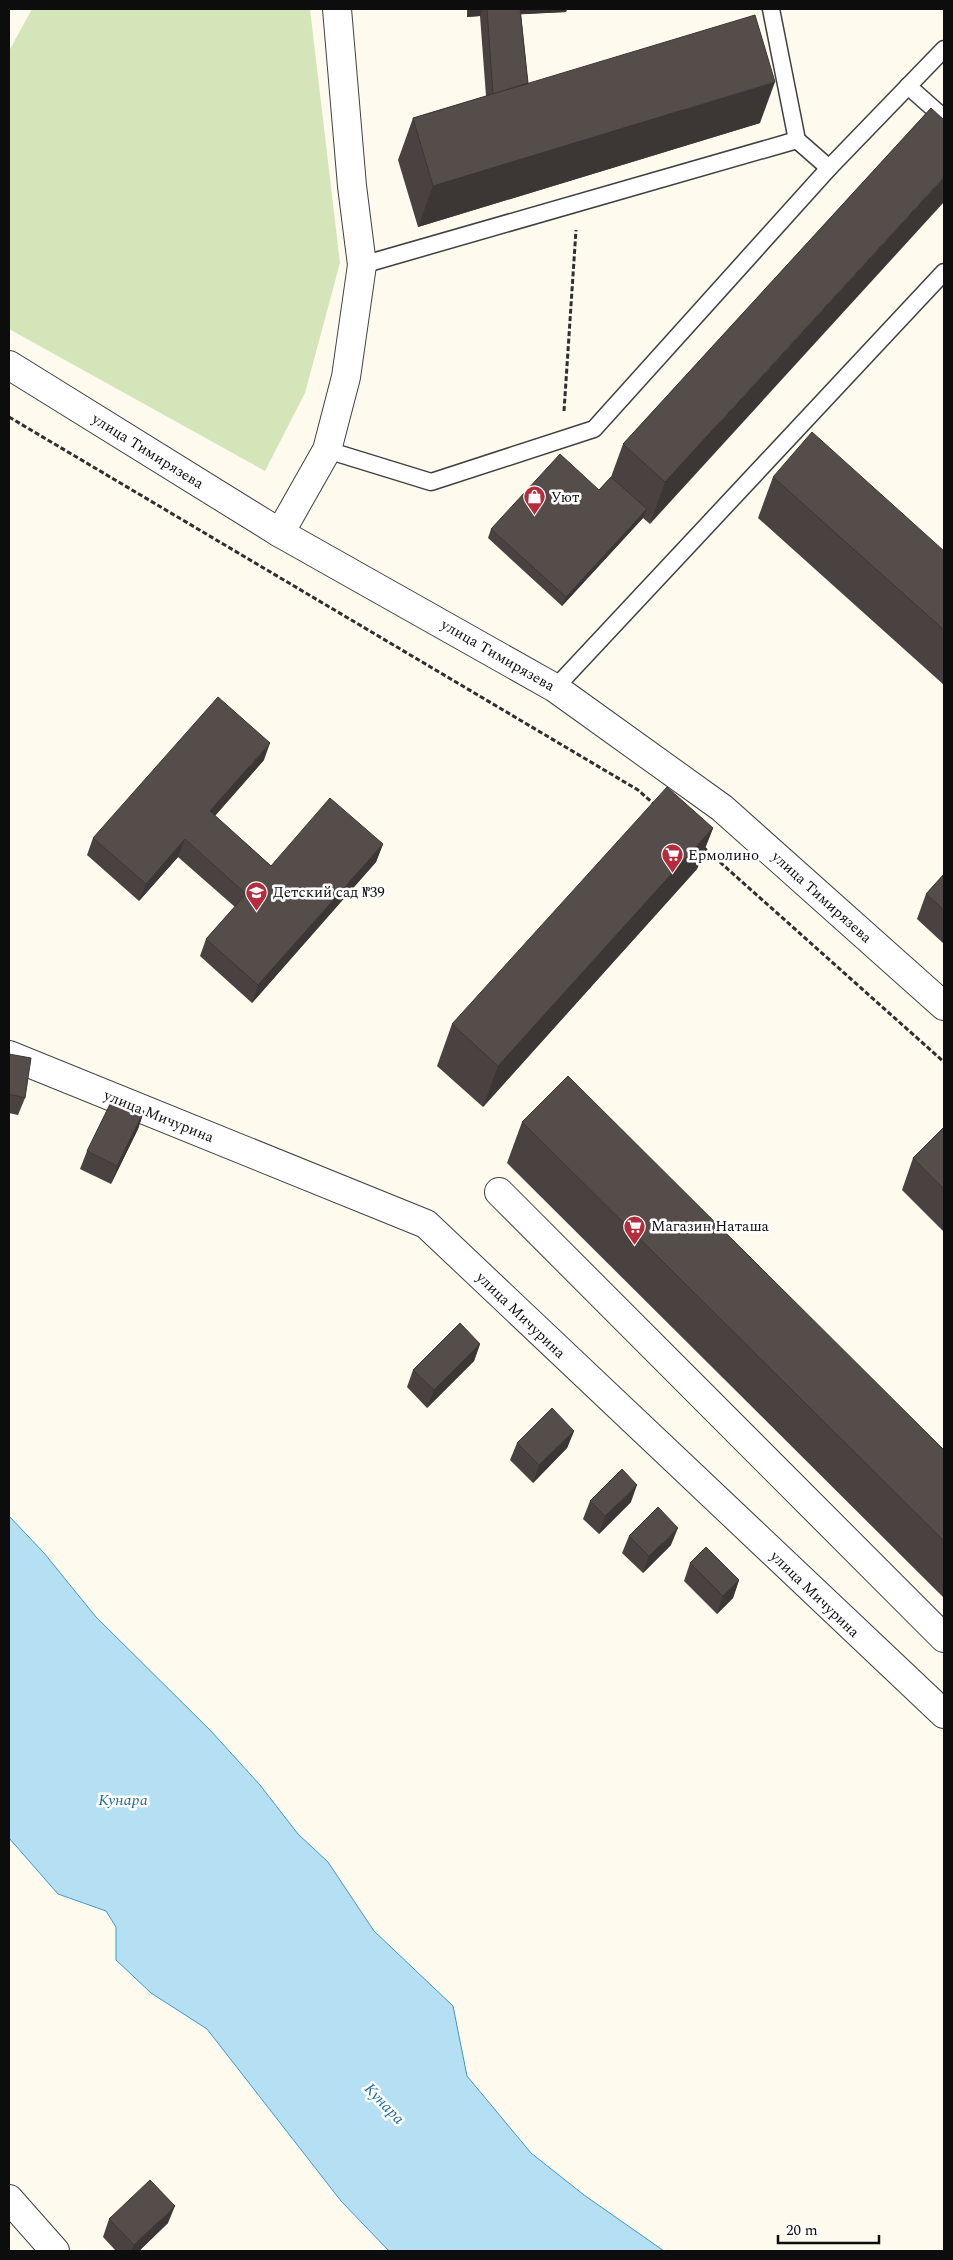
<svg xmlns="http://www.w3.org/2000/svg" width="953" height="2260" font-family="Spectral,serif">
	<rect width="100%" height="100%" fill="#fefaee"/>
	<polygon fill="#d4e6b9" points="32,9 310,9 340,263 305,393 265,471 9,329 9,51"/>
	<polygon fill="#b5dff3" stroke="#4099c5" points="9,1516 44,1553 96,1617 211,1731 260,1785 298,1834 328,1862 374,1931 453,2006 467,2076 531,2153 584,2195 664,2251 389,2251 341,2201 207,2029 151,1993 116,1960 116,1927 106,1911 58,1894 9,1838"/>
	<g fill="none" stroke-linecap="round" stroke-linejoin="round">
		<defs>
			<g id="service">
				<polyline points="771,9 797,140 829,168"/>
				<polyline points="908,86 944,118"/>
				<polyline points="362,265 797,140"/>
				<polyline points="327,450 431,482 594,429 829,168 944,49"/>
				<polyline points="555,688 944,272"/>
			</g>
			<g id="minor">
				<polyline points="280,533 327,450 346,377 362,265 352,186 337,9"/>
				<polyline points="9,1055 426,1224 944,1714"/>
				<polyline points="499,1192 944,1638"/>
				<polyline points="9,2199 55,2251"/>
			</g>
			<polyline id="tertiary" points="9,365 280,533 555,688 722,808 944,1006"/>
		</defs>
		<use href="#service" stroke="#404040" stroke-width="19"/>
		<use href="#minor" stroke="#404040" stroke-width="30"/>
		<use href="#tertiary" stroke="#404040" stroke-width="30"/>
		<g stroke="#2f2f2f" stroke-width="3" stroke-dasharray="5 2.5" stroke-linecap="butt">
			<polyline points="564,411 576,230"/>
			<polyline points="9,417 638,790 655,805"/>
			<polyline points="703,847 944,1062"/>
		</g>
		<use href="#service" stroke="#fff" stroke-width="16"/>
		<use href="#minor" stroke="#fff" stroke-width="28"/>
		<use href="#tertiary" stroke="#fff" stroke-width="28"/>
	</g>
	<g fill="#494240">
		<polygon points="467,9 567,9 566,12 521,14 528,83 760,123 418,227 398,160 413,118 486,96 480,16 467,17"/>
		<polygon points="931,108 650,524 643,518 562,606 488,538 491,529 599,490 611,477 623,444"/>
		<polygon points="773,477 944,551 944,685 758,518"/>
		<polygon points="264,760 215,816 271,866 383,844 376,862 252,1003 200,956 206,939 235,907 178,857 139,901 87,855 93,838"/>
		<polygon points="713,828 697,869 483,1107 437,1066 452,1024"/>
		<polygon points="944,874 944,944 917,919 926,894"/>
		<polygon points="9,1054 25,1098 18,1115 9,1113"/>
		<polygon points="144,1111 138,1129 111,1184 80,1169 87,1151"/>
		<polygon points="522,1122 944,1450 944,1598 507,1163"/>
		<polygon points="944,1127 944,1232 902,1190 913,1158"/>
		<polygon points="480,1344 474,1361 427,1408 407,1387 413,1370"/>
		<polygon points="574,1431 567,1448 533,1483 510,1460 517,1443"/>
		<polygon points="590,1501 631,1502 599,1534 583,1519"/>
		<polygon points="629,1536 671,1545 643,1573 622,1553"/>
		<polygon points="690,1563 739,1580 733,1598 717,1614 684,1581"/>
		<polygon points="109,2219 168,2223 139,2251 116,2251 103,2237"/>
	</g>
	<g fill="#3c3634">
		<polygon points="470,9 483,9 480,16 467,17"/>
		<polygon points="487,9 567,9 566,12 488,16"/>
		<polygon points="775,82 760,123 418,227 433,186"/>
		<polygon points="944,177 944,202 650,524 665,482"/>
		<polygon points="647,509 643,518 562,606 566,597"/>
		<polygon points="270,743 264,760 203,829 210,811"/>
		<polygon points="713,828 697,869 483,1107 498,1066"/>
		<polygon points="185,839 178,857 139,901 146,884"/>
		<polygon points="383,844 376,862 252,1003 258,985"/>
		<polygon points="144,1111 138,1129 111,1184 117,1166"/>
		<polygon points="480,1344 474,1361 427,1408 434,1390"/>
		<polygon points="574,1431 567,1448 533,1483 539,1465"/>
		<polygon points="637,1485 631,1502 599,1534 605,1516"/>
		<polygon points="678,1528 671,1545 643,1573 649,1556"/>
		<polygon points="739,1580 733,1598 717,1614 723,1596"/>
		<polygon points="175,2206 168,2223 139,2251 131,2251 134,2245"/>
	</g>
	<g fill="#554d4a" stroke="#3c3634">
		<polygon points="487,9 520,9 528,83 493,94"/>
		<polygon points="755,15 775,82 433,186 413,118"/>
		<polygon points="931,108 944,120 944,177 665,482 623,444"/>
		<polygon points="812,432 944,551 944,630 773,477"/>
		<polygon points="560,454 599,490 611,477 647,509 566,597 491,529"/>
		<polygon points="218,697 270,743 210,811 271,866 330,798 383,844 258,985 206,939 246,894 185,839 146,884 93,838"/>
		<polygon points="667,787 713,828 498,1066 452,1024"/>
		<polygon points="944,874 944,910 926,894"/>
		<polygon points="9,1054 31,1058 25,1098 9,1094"/>
		<polygon points="568,1076 944,1450 944,1541 522,1122"/>
		<polygon points="114,1096 144,1111 117,1166 87,1151"/>
		<polygon points="944,1127 944,1189 913,1158"/>
		<polygon points="460,1323 480,1344 434,1390 413,1370"/>
		<polygon points="552,1408 574,1431 539,1465 517,1443"/>
		<polygon points="622,1469 637,1485 605,1516 590,1501"/>
		<polygon points="658,1507 678,1528 649,1556 629,1536"/>
		<polygon points="706,1547 739,1580 723,1596 690,1563"/>
		<polygon points="150,2180 175,2206 134,2245 109,2219"/>
	</g>
	<defs>
		<symbol id="shop-pin" viewBox="-11 -11 22 30"><path d="M0 17L-7.5 6A9.5 9.5 0 1 1 7.5 6Z" fill="#b52d3c" stroke="#fff"/><path d="M-5-2.5h2.3a2.7 3.5 0 0 1 5.4 0H5L5.5 6h-11ZM-1.5-2.5h3a1.5 2.3 0 0 0-3 0Z" fill="#fff"/></symbol>
		<symbol id="supermarket-pin" viewBox="-11 -11 22 30"><path d="M0 17L-7.5 6A9.5 9.5 0 1 1 7.5 6Z" fill="#b52d3c" stroke="#fff"/><path d="M-6-5.5h2.5l.6 2H6L4.5 2H-2.5L-4.4-4H-6ZM-1.5 3.2a1.3 1.3 0 1 0 .1 0ZM3 3.2a1.3 1.3 0 1 0 .1 0Z" fill="#fff"/></symbol>
		<symbol id="school-pin" viewBox="-11 -11 22 30"><path d="M0 17L-7.5 6A9.5 9.5 0 1 1 7.5 6Z" fill="#b52d3c" stroke="#fff"/><path d="M0-5L7-2L0 1L-7-2ZM-4 1L0 2.5L4 1V4Q0 6-4 4Z" fill="#fff"/></symbol>
	</defs>
	<g fill-rule="evenodd">
		<use href="#shop-pin" x="522" y="484" width="25" height="34"/>
		<use href="#supermarket-pin" x="660" y="842" width="25" height="34"/>
		<use href="#school-pin" x="244" y="880" width="25" height="34"/>
		<use href="#supermarket-pin" x="622" y="1214" width="25" height="34"/>
	</g>
	<g text-anchor="middle" stroke-width="5" stroke-linejoin="round" paint-order="stroke">
		<g font-size="15" fill="#0d0d0d" stroke="#fff">
			<text transform="translate(148 451) rotate(32)" y="5">улица Тимирязева</text>
			<text transform="translate(498 655) rotate(30)" y="5">улица Тимирязева</text>
			<text transform="translate(822 897) rotate(42)" y="5">улица Тимирязева</text>
			<text transform="translate(159 1116) rotate(22)" y="5">улица Мичурина</text>
			<text transform="translate(521 1315) rotate(44)" y="5">улица Мичурина</text>
			<text transform="translate(815 1594) rotate(44)" y="5">улица Мичурина</text>
		</g>
		<g font-size="15" fill="#0d0d0d" stroke="#fff" text-anchor="start">
			<text x="551" y="502">Уют</text>
			<text x="688" y="860">Ермолино</text>
			<text x="273" y="897">Детский сад №39</text>
			<text x="651" y="1231">Магазин Наташа</text>
		</g>
		<g font-size="16" font-style="italic" fill="#1d6a98" stroke="#fff">
			<text x="123" y="1805">Кунара</text>
			<text transform="translate(385 2103) rotate(46)" y="6">Кунара</text>
		</g>
	</g>
	<rect width="953" height="2260" fill="none" stroke="#0d0d0d" stroke-width="20"/>
	<path d="M778 2235v8h101v-8" fill="none" stroke="#0d0d0d" stroke-width="2.5"/>
	<text x="786" y="2235" font-size="15" fill="#0d0d0d" stroke="#ffffff" stroke-width="4" paint-order="stroke">20 m</text>
</svg>
